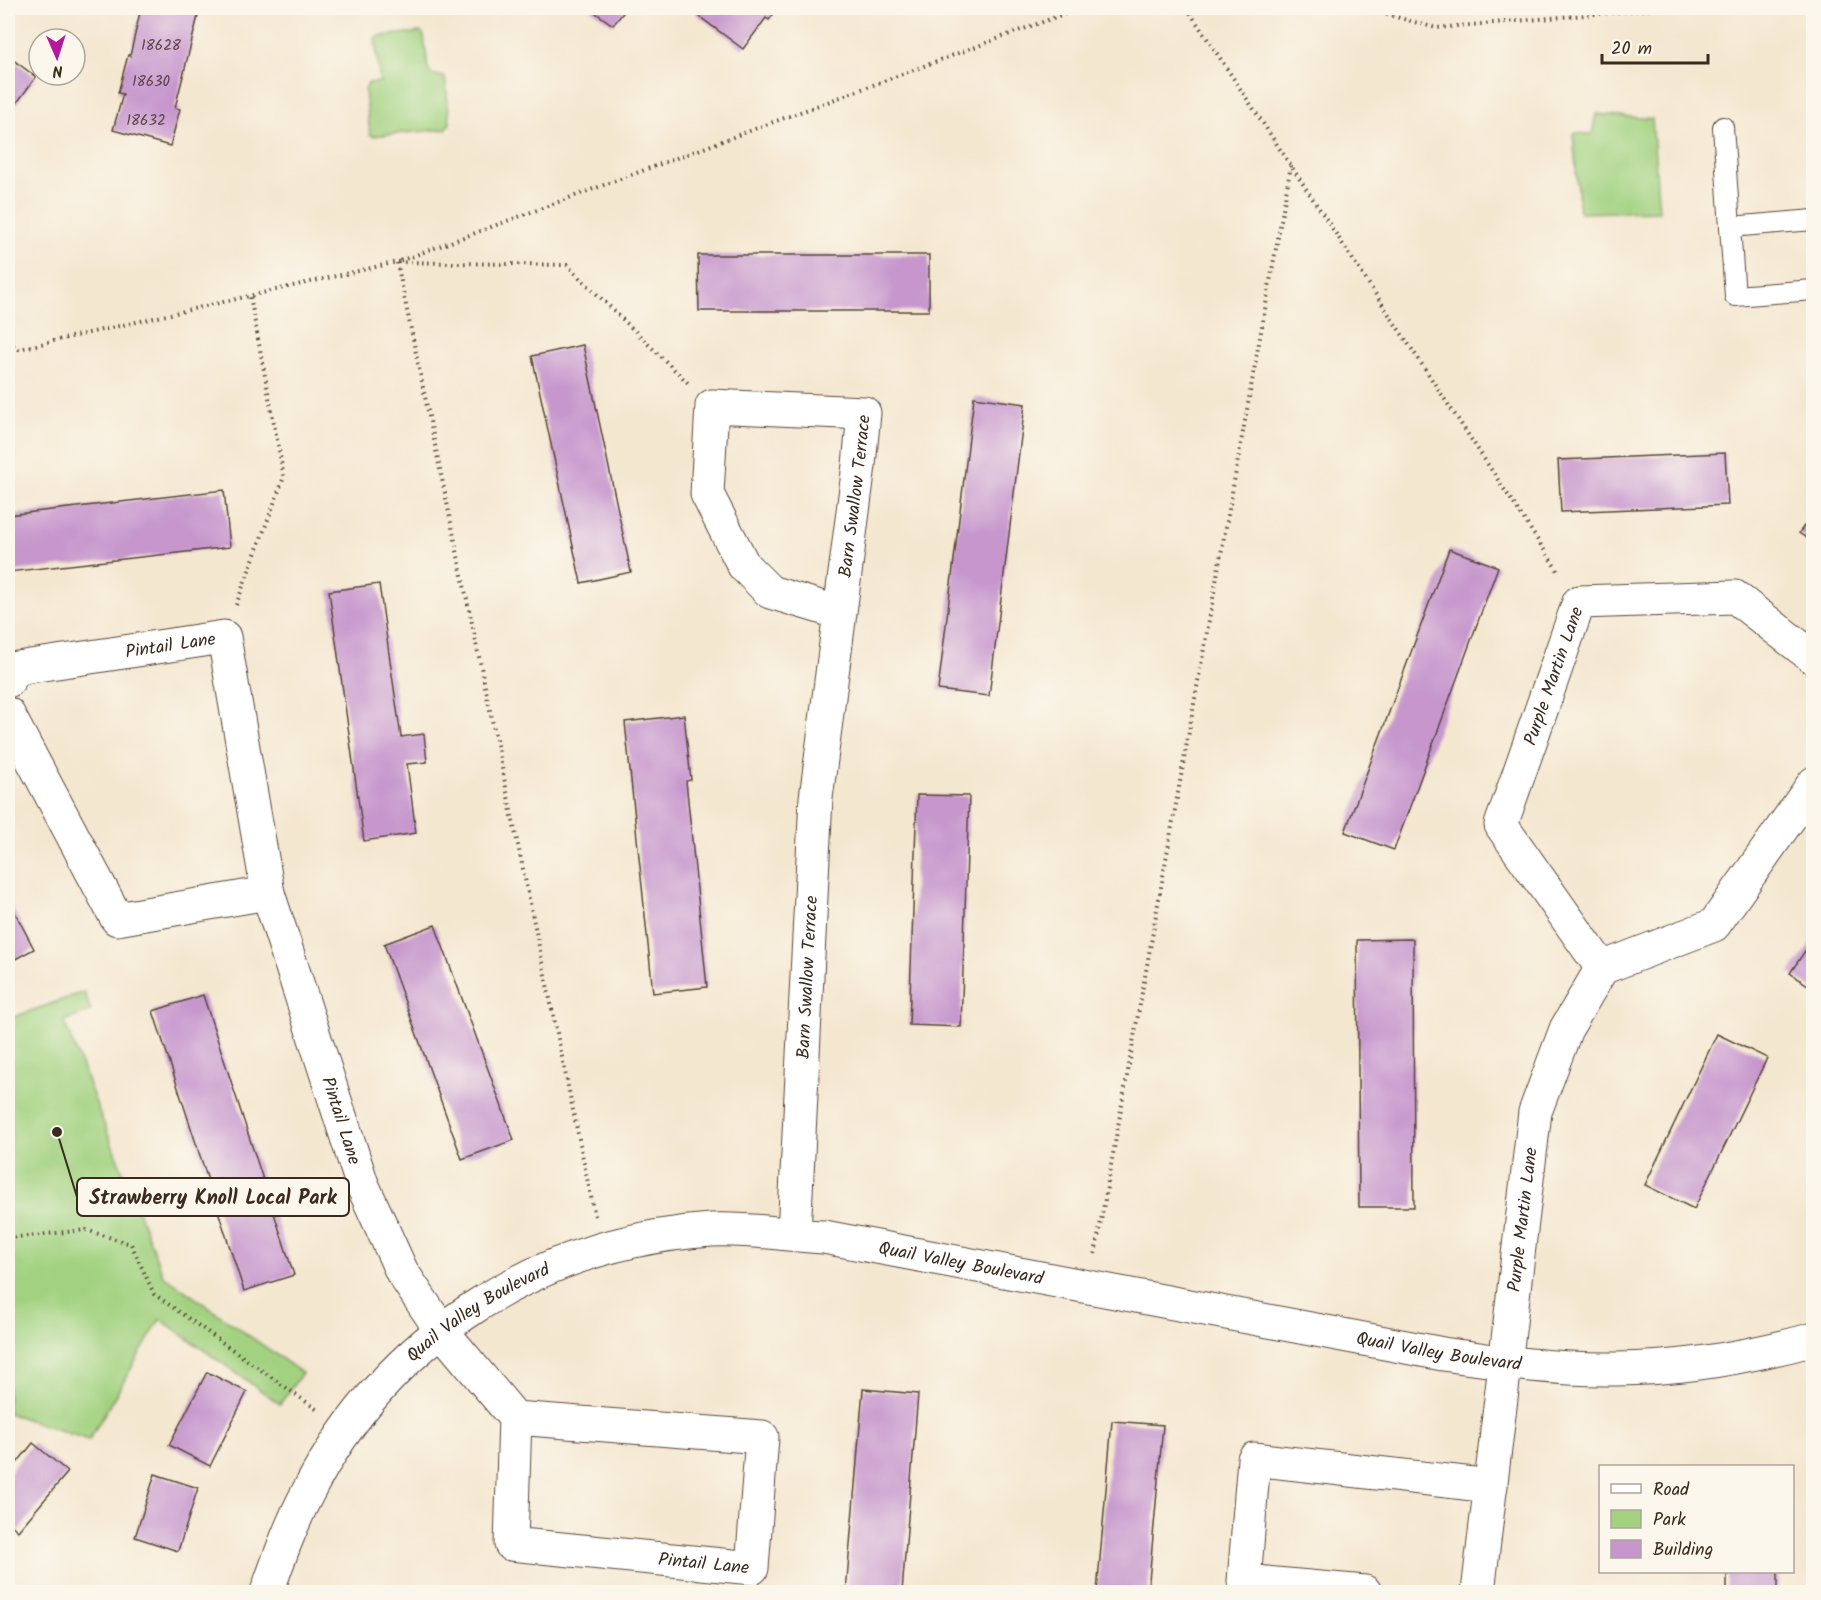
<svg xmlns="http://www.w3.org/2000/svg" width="1821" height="1600" font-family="Kalam,sans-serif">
	<rect width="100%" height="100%" fill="#fbf7ec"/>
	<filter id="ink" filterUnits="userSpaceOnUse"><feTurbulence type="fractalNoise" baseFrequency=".0167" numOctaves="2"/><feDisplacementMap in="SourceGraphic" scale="12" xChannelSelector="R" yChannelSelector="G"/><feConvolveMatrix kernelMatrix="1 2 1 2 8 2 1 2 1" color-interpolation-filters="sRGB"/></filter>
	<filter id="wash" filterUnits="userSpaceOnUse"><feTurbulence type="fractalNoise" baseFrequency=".008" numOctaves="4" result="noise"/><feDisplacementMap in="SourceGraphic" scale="24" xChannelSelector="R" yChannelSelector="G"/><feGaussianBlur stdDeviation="1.35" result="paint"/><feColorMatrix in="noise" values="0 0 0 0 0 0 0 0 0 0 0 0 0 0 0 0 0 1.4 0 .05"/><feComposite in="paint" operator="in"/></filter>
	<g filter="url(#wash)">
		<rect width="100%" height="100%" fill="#f4e7d0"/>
		<g fill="#a2d280" stroke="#6e7e4f" stroke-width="1.5">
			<polygon points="421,32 424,36 428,69 431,74 445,77 450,123 446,129 372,136 370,134 365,91 368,83 380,82 375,38 379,36"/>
			<polygon points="1596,114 1652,119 1659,211 1580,213 1573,133 1592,134"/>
			<polygon points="84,992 91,1011 64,1021 163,1275 302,1373 280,1404 160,1319 89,1440 8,1413 8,1019"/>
		</g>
		<g id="blocks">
			<g fill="#c696cd">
				<polygon points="141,8 200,8 175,108 180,109 170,146 113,130 123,94 118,93 128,55 130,56"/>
				<polygon points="589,8 627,8 613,25"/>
				<polygon points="700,8 778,8 769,20 766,18 743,49 696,14"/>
				<polygon points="8,56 36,77 8,115"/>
				<polygon points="698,255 929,255 929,311 699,311"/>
				<polygon points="583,345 631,572 581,583 532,356"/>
				<polygon points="974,397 1025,404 989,696 938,690"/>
				<polygon points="1725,453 1728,505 1561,512 1558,460"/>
				<polygon points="224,490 230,547 8,572 8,515"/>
				<polygon points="1814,512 1814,543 1799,533"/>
				<polygon points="1449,549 1498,567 1394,850 1345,832"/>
				<polygon points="379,584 401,737 424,734 427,762 407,764 416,833 364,841 329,591"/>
				<polygon points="684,715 691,780 686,781 707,987 653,993 625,722"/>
				<polygon points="917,795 969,796 961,1027 909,1025"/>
				<polygon points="8,899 34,949 8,963"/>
				<polygon points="435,925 514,1140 462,1159 384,944"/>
				<polygon points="1814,938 1814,989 1790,973"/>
				<polygon points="1413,939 1414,1207 1359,1207 1357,940"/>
				<polygon points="203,995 294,1275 244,1291 153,1011"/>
				<polygon points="1717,1034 1767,1058 1694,1209 1645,1185"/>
				<polygon points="207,1372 247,1392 210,1466 169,1445"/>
				<polygon points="863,1389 918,1394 902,1592 846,1592"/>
				<polygon points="1112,1421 1163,1425 1148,1592 1097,1592"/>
				<polygon points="33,1443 68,1472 18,1531 8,1522 8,1474"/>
				<polygon points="155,1474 198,1488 178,1551 135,1537"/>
				<polygon points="8,1558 10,1558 11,1592 8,1592"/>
				<rect x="1727" y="1572" width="51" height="20"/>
			</g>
		</g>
	</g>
	<g filter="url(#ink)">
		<use href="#blocks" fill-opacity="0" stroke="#574639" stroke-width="1.5"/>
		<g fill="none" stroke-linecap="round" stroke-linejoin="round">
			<defs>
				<g id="service">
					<polyline points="1723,127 1730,227"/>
					<polyline points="1814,220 1730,227 1735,296 1814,290"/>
				</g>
				<g id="minor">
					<path id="s1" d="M8 681 17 668 224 637 268 893 362 1184 402 1272 441 1330 515 1418 511 1544 752 1568 762 1437 515 1418"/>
					<polyline points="8,714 117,919 268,893"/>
					<path id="s2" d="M1602 968 1501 825 1579 602 1735 597 1814 658"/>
					<path id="s3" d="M794 1233 816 798 859 465 864 413 712 406 707 494 744 566 770 592 840 613"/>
					<polyline points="1365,1592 1244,1581 1254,1459 1491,1486"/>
					<path id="s4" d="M1478 1592 1535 1112 1566 1029 1602 968 1714 925 1814 783"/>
				</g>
				<g id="tertiary">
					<path id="s5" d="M267 1592C279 1558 291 1524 308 1492 389 1336 537 1242 711 1230 750 1228 786 1235 824 1237L1443 1354C1500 1362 1558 1370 1616 1369 1683 1369 1749 1357 1814 1339"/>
				</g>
			</defs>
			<use href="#service" stroke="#574639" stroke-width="22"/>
			<use href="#minor" stroke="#574639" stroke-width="35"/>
			<use href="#tertiary" stroke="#574639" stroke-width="35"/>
			<g stroke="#574639" stroke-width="4" stroke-dasharray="1.5 4.5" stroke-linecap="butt">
				<polyline points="1187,8 1560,574"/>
				<polyline points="1363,8 1436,28 1665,8"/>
				<polyline points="8,342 19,349 397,262 567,265 688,383"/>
				<polyline points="236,605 284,477 250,296"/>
				<polyline points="595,1216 397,262 1080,8"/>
				<polyline points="8,1238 86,1230 131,1244 154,1294 319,1411"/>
				<polyline points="1095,1254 1291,165"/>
			</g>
			<use href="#service" stroke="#fff" stroke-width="20"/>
			<use href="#minor" stroke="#fff" stroke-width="33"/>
			<use href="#tertiary" stroke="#fff" stroke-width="33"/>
		</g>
	</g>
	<g text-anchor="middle" stroke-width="6" stroke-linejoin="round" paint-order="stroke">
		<g font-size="15" fill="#5e454a">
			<text x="161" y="50">18628</text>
			<text x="151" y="86">18630</text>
			<text x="146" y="125">18632</text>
		</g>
		<g font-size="18" fill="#3b2a1e" stroke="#fbf7ec">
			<text dy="6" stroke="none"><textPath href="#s3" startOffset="740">Barn Swallow Terrace</textPath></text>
			<text dy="6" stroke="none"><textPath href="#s1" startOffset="171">Pintail Lane</textPath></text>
			<text dy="6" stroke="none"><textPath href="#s2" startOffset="333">Purple Martin Lane</textPath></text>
			<text dy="6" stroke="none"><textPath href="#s3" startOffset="256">Barn Swallow Terrace</textPath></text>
			<text dy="6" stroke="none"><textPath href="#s1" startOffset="724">Pintail Lane</textPath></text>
			<text dy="6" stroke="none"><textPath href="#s4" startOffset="375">Purple Martin Lane</textPath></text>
			<text dy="6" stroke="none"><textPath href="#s5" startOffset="864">Quail Valley Boulevard</textPath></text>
			<text dy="6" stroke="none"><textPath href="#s5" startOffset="360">Quail Valley Boulevard</textPath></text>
			<text dy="6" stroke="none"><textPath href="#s5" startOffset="1350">Quail Valley Boulevard</textPath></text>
			<text dy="6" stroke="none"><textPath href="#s1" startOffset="1392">Pintail Lane</textPath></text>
		</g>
	</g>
	<path fill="none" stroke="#3b2a1e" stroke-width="2" d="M57 1132L77 1197"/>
	<circle fill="#3b2a1e" stroke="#fbf7ec" stroke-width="2" cx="57" cy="1132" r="6"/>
	<rect fill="#fbf7ec" stroke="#3b2a1e" stroke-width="2" x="77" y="1178" width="272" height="38" rx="6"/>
	<g font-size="20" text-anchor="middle" font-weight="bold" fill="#3b2a1e">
		<text x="213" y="1204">Strawberry Knoll Local Park</text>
	</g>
	<rect width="1821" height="1600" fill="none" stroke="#fbf7ec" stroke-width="30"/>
	<rect x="1599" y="1465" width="195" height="108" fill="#fbf7ec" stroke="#aea59a" stroke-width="1.5"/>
	<rect x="1611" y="1484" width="30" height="9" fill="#ffffff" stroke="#aea59a" stroke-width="1.5"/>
	<text x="1653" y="1495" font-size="18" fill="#3b2a1e">Road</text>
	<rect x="1611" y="1510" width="30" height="18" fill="#a2d280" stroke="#aea59a" stroke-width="1.5"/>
	<text x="1653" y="1525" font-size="18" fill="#3b2a1e">Park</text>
	<rect x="1611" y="1540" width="30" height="18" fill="#c696cd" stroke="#aea59a" stroke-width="1.5"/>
	<text x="1653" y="1555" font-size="18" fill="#3b2a1e">Building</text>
	<g transform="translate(57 57) rotate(177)"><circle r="28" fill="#fbf7ec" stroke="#aea59a" stroke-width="1.5"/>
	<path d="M0-4.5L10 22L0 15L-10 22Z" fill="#b5179e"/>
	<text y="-9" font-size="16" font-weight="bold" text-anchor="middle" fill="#3b2a1e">N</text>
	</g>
	<path d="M1602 54v9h106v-9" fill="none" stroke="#3b2a1e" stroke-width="3"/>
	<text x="1611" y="54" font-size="18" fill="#3b2a1e" stroke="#fbf7ec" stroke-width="4.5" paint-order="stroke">20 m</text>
</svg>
